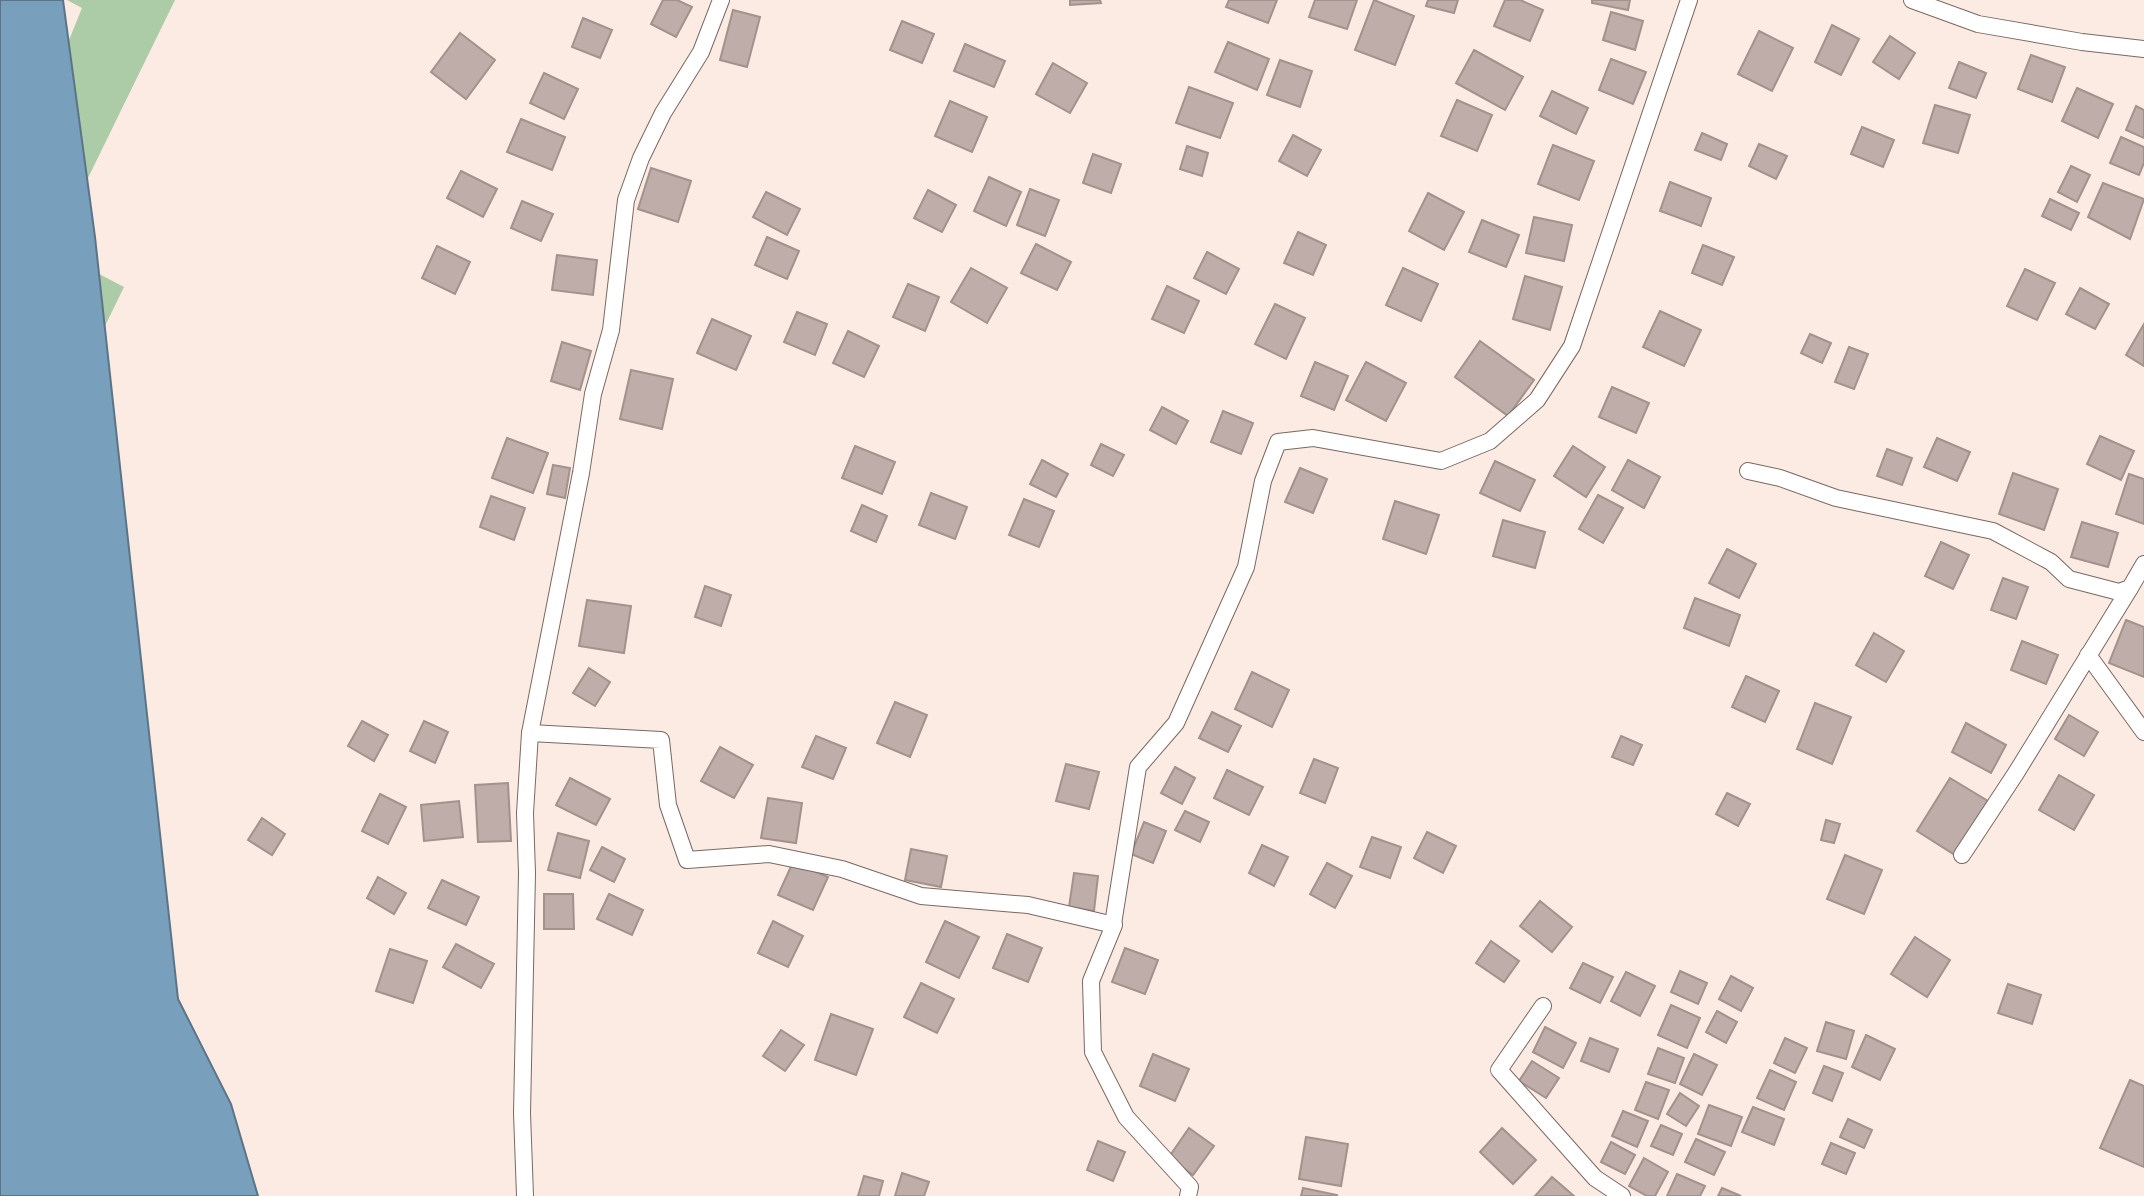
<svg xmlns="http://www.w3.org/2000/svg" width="2144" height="1196" font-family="'Source Sans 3',sans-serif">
	<rect width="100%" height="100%" fill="#fcebe2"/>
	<g fill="#accca8">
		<polygon points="67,0 175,0 87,180 69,40 82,8"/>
		<polygon points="99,274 124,287 105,326"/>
	</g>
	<polygon fill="#789fbb" stroke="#5b7487" stroke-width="2" points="0,0 63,0 95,237 178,999 231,1104 258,1196 0,1196"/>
	<g fill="#bfada9" stroke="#a3918d" stroke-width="2">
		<polygon points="663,0 677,0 692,7 676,37 651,24"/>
		<polygon points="1070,0 1100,0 1101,3 1070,5"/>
		<polygon points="1229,0 1277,0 1268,23 1226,7"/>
		<polygon points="1315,0 1357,0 1347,29 1309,17"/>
		<polygon points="1374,0 1414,16 1395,65 1355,50"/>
		<polygon points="1428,0 1458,0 1454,13 1426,6"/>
		<polygon points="1505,0 1520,0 1543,10 1530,41 1494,26"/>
		<polygon points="1592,0 1630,0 1628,10 1592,3"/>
		<polygon points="733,10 760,17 747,67 720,60"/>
		<polygon points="1611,12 1643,21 1635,50 1603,40"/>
		<polygon points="583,18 612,30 600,58 572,47"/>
		<polygon points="902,21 934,34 922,63 890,50"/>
		<polygon points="1832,25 1859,39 1841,75 1815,62"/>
		<polygon points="1759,31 1793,48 1772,91 1738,74"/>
		<polygon points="460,33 495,60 466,99 431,72"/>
		<polygon points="1890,36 1915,53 1899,79 1873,62"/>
		<polygon points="1228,42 1269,59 1257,90 1215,72"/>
		<polygon points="965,44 1005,61 994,87 954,71"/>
		<polygon points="1474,50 1523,77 1505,110 1456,83"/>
		<polygon points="2031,55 2065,67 2052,102 2018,89"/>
		<polygon points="1611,59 1646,72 1633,104 1599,90"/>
		<polygon points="1280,60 1312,71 1300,107 1267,95"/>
		<polygon points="1959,62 1986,73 1976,98 1949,88"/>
		<polygon points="1053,63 1087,83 1070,113 1036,94"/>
		<polygon points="544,73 578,89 564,119 530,103"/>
		<polygon points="1189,87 1233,103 1220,138 1176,123"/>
		<polygon points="2077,88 2113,104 2098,138 2062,121"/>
		<polygon points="1552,91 1588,108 1576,134 1540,116"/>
		<polygon points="1457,100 1492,115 1477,151 1441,136"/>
		<polygon points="950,101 987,117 972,152 935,136"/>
		<polygon points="1935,105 1970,115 1958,153 1923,143"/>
		<polygon points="2136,106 2144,110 2144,138 2126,130"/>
		<polygon points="521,119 565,137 552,170 507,152"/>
		<polygon points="1862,127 1894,140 1883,167 1851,154"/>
		<polygon points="1702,133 1727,144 1721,160 1695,150"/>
		<polygon points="1293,135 1321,150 1307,176 1279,161"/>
		<polygon points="2121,137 2144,147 2144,163 2139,175 2110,163"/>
		<polygon points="1759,144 1787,156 1776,179 1749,166"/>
		<polygon points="1553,145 1594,161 1579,200 1538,184"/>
		<polygon points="1187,146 1208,153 1202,176 1180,169"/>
		<polygon points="1093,154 1121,164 1111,193 1083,183"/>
		<polygon points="2071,166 2090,175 2077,202 2058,192"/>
		<polygon points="651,168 691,181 678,222 638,209"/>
		<polygon points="461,171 497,189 483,217 447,198"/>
		<polygon points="989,177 1021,192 1006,226 974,211"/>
		<polygon points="1670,182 1711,198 1701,226 1660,211"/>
		<polygon points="2103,183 2144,199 2130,239 2088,217"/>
		<polygon points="1030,189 1059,200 1045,236 1017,225"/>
		<polygon points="928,190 956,205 942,232 914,218"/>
		<polygon points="766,192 800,209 787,235 753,217"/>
		<polygon points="1428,193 1464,212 1444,250 1409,231"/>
		<polygon points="2050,199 2079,213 2071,230 2042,216"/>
		<polygon points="522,201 553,214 541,241 511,228"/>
		<polygon points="1534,217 1572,225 1564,261 1526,253"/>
		<polygon points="1482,220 1519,235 1506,267 1469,252"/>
		<polygon points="1298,232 1326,245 1313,275 1284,263"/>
		<polygon points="767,237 799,251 787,279 755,265"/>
		<polygon points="1036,244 1071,262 1057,290 1021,273"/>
		<polygon points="1703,245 1734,257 1722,285 1692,273"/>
		<polygon points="437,246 470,262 455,294 422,278"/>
		<polygon points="1207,252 1239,269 1226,294 1194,278"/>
		<polygon points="557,255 597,260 593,295 552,290"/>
		<polygon points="971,268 1007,288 987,323 951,302"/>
		<polygon points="1403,268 1438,284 1421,321 1386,305"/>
		<polygon points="2025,269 2055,283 2037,320 2007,306"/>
		<polygon points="1525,276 1562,287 1550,330 1513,319"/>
		<polygon points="908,284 939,297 925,331 893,317"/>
		<polygon points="1167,286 1199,301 1184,333 1152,319"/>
		<polygon points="2080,288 2109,304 2095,329 2066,314"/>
		<polygon points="1275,304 1305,318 1286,359 1255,344"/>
		<polygon points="1660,311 1701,330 1684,366 1643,347"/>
		<polygon points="797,312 827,324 815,355 784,342"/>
		<polygon points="712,319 751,336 736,370 697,353"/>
		<polygon points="2144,324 2144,366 2126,355"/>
		<polygon points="848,331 879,346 864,377 833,363"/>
		<polygon points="1810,334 1831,343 1822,363 1801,353"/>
		<polygon points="1480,341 1534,380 1508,416 1455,377"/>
		<polygon points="562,342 591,351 580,390 551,381"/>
		<polygon points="1849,347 1868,354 1854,389 1835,382"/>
		<polygon points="1315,362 1348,376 1334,410 1301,396"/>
		<polygon points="1366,362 1406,383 1386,421 1346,400"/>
		<polygon points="631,370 673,379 662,429 620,419"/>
		<polygon points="1612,387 1649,403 1636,433 1599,417"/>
		<polygon points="1162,407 1188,421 1176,444 1150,430"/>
		<polygon points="1223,411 1253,423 1241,454 1211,442"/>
		<polygon points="2100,436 2134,451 2121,480 2087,464"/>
		<polygon points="507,438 548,453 533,493 492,478"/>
		<polygon points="1937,438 1970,452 1957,481 1924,467"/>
		<polygon points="1101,444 1124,455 1113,476 1091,465"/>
		<polygon points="855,446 895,462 882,494 842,478"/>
		<polygon points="1573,446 1605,467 1586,497 1554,476"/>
		<polygon points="1887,449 1912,458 1902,485 1877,476"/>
		<polygon points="1042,460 1068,474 1056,497 1030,484"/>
		<polygon points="1628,460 1660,477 1644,508 1612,490"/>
		<polygon points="1495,461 1535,480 1520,511 1480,493"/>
		<polygon points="553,465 570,468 565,498 547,494"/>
		<polygon points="1300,468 1327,479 1313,513 1285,502"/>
		<polygon points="2013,473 2058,489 2044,530 1999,514"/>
		<polygon points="2129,474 2144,479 2144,524 2116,514"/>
		<polygon points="931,493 967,507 955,539 919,525"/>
		<polygon points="1598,495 1623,508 1603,543 1579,529"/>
		<polygon points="491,496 525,508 514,540 480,527"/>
		<polygon points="1024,499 1054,511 1039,547 1009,535"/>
		<polygon points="1395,501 1439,515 1426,554 1383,539"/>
		<polygon points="862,505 887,516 876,542 851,531"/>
		<polygon points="1503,520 1545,532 1535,568 1493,556"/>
		<polygon points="2082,522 2118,533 2108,567 2071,557"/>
		<polygon points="1941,542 1969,555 1953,589 1925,576"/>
		<polygon points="1727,549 1756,564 1739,598 1709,583"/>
		<polygon points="2003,578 2028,587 2016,619 1991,610"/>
		<polygon points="705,586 731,595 721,626 695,617"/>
		<polygon points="1695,598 1740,615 1729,646 1684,628"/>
		<polygon points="587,600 631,606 624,653 579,646"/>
		<polygon points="2126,620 2144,627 2144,677 2109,663"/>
		<polygon points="1874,633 1904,651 1886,682 1856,665"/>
		<polygon points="2022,641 2058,655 2046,684 2011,670"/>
		<polygon points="589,668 610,682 595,706 573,693"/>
		<polygon points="1252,672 1289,690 1272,727 1235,709"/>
		<polygon points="1746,676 1779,691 1765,722 1732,707"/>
		<polygon points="895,702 927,715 910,757 877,743"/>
		<polygon points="1815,703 1851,717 1832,764 1797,749"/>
		<polygon points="1212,712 1241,726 1228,752 1199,738"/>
		<polygon points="2069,715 2098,732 2084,756 2055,739"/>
		<polygon points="362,721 388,735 374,761 348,746"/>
		<polygon points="424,721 448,732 435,763 410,751"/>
		<polygon points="1966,723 2006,745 1991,773 1952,752"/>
		<polygon points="816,736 846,748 833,779 802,767"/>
		<polygon points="1621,736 1642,745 1633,765 1612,757"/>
		<polygon points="720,747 753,765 734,798 701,781"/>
		<polygon points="1314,759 1338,768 1325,803 1300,793"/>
		<polygon points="1066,764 1099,772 1089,809 1056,801"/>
		<polygon points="1175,767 1195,778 1182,804 1161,793"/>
		<polygon points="1227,770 1263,787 1249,815 1214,798"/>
		<polygon points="2059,775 2094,795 2074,830 2039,810"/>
		<polygon points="570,778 610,799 596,825 556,805"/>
		<polygon points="1950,778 1988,801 1955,855 1917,831"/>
		<polygon points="508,783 511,841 478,842 475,785"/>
		<polygon points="1727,793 1750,804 1738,826 1716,814"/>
		<polygon points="380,794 406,807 388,844 362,831"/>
		<polygon points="768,798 802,803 796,843 761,838"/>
		<polygon points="459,801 463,837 424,841 421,805"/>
		<polygon points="1185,811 1209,822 1200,842 1175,830"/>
		<polygon points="262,818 285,834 272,855 248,840"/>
		<polygon points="1826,820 1840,824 1834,843 1821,840"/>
		<polygon points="1144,822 1166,831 1153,863 1131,854"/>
		<polygon points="1427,832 1456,846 1443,873 1414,858"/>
		<polygon points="558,833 589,841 580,878 548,870"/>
		<polygon points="1372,837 1401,847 1390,878 1360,867"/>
		<polygon points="1262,845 1288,857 1274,886 1249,873"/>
		<polygon points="602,847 625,859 614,882 590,870"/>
		<polygon points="911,849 947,856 941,887 905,880"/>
		<polygon points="1845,855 1882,870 1864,914 1827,899"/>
		<polygon points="793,862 828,877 813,910 778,895"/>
		<polygon points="1327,863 1352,876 1335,908 1310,894"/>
		<polygon points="1074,873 1098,876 1094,911 1069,907"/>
		<polygon points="378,877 406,893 394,914 367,898"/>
		<polygon points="442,880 479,897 466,925 428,908"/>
		<polygon points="544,894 573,894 574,929 544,929"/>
		<polygon points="609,894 643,910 632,935 597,919"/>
		<polygon points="1540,901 1572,927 1552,952 1520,926"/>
		<polygon points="773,921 803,936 788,967 758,953"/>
		<polygon points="945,921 979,937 959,978 926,962"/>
		<polygon points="1007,934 1042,948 1028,982 993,968"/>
		<polygon points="1915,937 1950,960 1927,997 1891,974"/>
		<polygon points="1491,941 1519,961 1504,982 1476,963"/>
		<polygon points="456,944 494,964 481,988 443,967"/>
		<polygon points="1125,948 1158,960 1145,994 1112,982"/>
		<polygon points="390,949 427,961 413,1003 376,991"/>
		<polygon points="1583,963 1613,977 1600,1003 1570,988"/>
		<polygon points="1680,971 1707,983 1698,1004 1671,992"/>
		<polygon points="1626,972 1655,986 1640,1016 1611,1001"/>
		<polygon points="1731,976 1753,988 1741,1011 1719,999"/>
		<polygon points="921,983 954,999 937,1033 904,1017"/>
		<polygon points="2008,984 2041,995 2032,1024 1998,1013"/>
		<polygon points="1671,1005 1700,1018 1687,1048 1658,1035"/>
		<polygon points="1717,1011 1737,1022 1726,1043 1706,1032"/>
		<polygon points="831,1014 873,1029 856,1075 815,1060"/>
		<polygon points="1826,1022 1854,1031 1846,1059 1817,1051"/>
		<polygon points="1545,1027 1576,1043 1563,1068 1533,1052"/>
		<polygon points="781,1030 804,1045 785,1071 763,1056"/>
		<polygon points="1866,1035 1895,1049 1880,1080 1852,1067"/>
		<polygon points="1590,1038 1618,1049 1609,1072 1581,1061"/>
		<polygon points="1785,1038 1807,1048 1795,1073 1774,1063"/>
		<polygon points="1658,1048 1684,1058 1675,1083 1648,1074"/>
		<polygon points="1153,1054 1189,1069 1175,1101 1140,1086"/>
		<polygon points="1694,1054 1717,1065 1702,1095 1680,1084"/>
		<polygon points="1532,1061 1559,1078 1546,1098 1519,1081"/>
		<polygon points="1824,1066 1843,1073 1832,1101 1813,1093"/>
		<polygon points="1770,1070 1796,1082 1784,1110 1757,1098"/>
		<polygon points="2130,1080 2144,1086 2144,1167 2100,1148"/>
		<polygon points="1646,1082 1669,1090 1658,1119 1635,1110"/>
		<polygon points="1680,1093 1699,1106 1686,1126 1667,1114"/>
		<polygon points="1709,1105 1742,1117 1731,1146 1698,1134"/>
		<polygon points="1753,1107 1784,1119 1774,1145 1742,1132"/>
		<polygon points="1623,1111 1648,1121 1637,1147 1612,1136"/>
		<polygon points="1848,1119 1872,1130 1864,1148 1840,1137"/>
		<polygon points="1661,1125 1682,1134 1673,1155 1651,1146"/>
		<polygon points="1189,1128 1214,1146 1193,1175 1169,1157"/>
		<polygon points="1502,1128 1536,1160 1513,1184 1480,1152"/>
		<polygon points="1306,1137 1348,1144 1341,1186 1299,1179"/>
		<polygon points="1696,1139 1725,1152 1714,1175 1685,1162"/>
		<polygon points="1098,1141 1125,1152 1113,1181 1087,1170"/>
		<polygon points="1611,1142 1635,1155 1625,1174 1601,1162"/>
		<polygon points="1831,1143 1855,1153 1846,1174 1822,1164"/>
		<polygon points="1644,1158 1668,1172 1655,1196 1647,1196 1629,1186"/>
		<polygon points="902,1173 929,1182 924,1196 895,1196"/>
		<polygon points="1677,1174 1705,1186 1700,1196 1667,1196"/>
		<polygon points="864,1176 883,1181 879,1196 858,1196"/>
		<polygon points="1552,1177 1574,1196 1535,1196"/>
		<polygon points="1303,1188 1337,1195 1337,1196 1301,1196"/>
		<polygon points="1722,1188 1741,1196 1718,1196"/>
	</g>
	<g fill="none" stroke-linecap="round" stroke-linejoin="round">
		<defs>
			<g id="minor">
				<polyline points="1912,0 1978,24 2082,42 2144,49"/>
				<polyline points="1748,471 1780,478 1836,498 1993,531 2051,562 2069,579 2119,592 2130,588 2144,564"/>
				<polyline points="2088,655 2144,732"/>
				<polyline points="530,733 661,740 668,805 687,860 769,854 842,869 921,896 1028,905 1114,925 1091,981 1093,1052 1126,1117 1190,1187 1188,1196"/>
				<polyline points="1962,855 2016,773 2130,588"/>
				<polyline points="1113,924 1138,767 1176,723 1246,567 1263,481 1278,442 1313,438 1441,461 1490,441 1537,400 1572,346 1689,0"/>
				<polyline points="1543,1006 1499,1070 1595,1178 1622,1196"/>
				<polyline points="525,1196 522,1113 527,873 525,813 530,733 581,473 593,394 611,330 626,200 641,158 663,113 701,52 721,0"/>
			</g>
		</defs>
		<use href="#minor" stroke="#786962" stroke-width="18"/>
		<use href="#minor" stroke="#fff" stroke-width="16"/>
	</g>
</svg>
